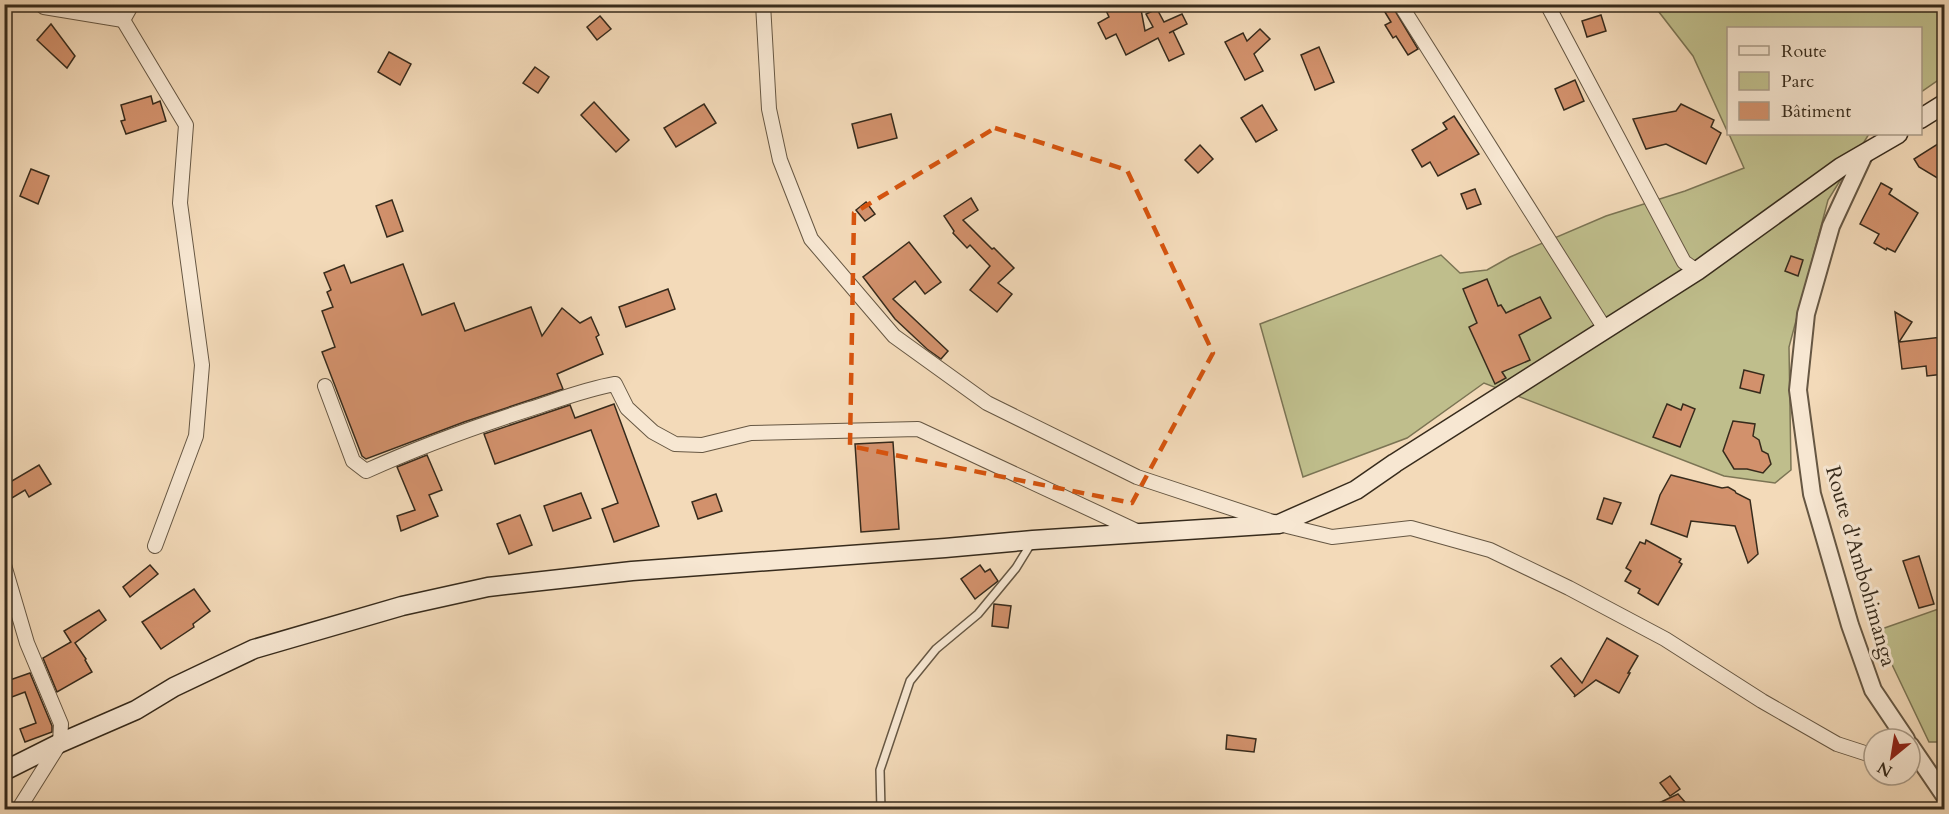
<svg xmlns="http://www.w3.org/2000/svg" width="1949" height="814" font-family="Cardo,serif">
	<rect width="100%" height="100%" fill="#f3dab9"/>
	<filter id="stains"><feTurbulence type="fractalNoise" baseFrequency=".00333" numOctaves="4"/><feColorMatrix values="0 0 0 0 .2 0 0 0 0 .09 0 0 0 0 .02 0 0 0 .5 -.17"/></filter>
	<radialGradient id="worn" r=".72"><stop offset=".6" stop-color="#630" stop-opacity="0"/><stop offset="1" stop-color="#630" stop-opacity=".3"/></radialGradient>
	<g fill="#bfbe8c" stroke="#7b7454" stroke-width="1.5">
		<polygon points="1656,5 1944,5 1944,76 1921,92 1920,28 1728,28 1728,133 1693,56 1659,12"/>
		<polygon points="1729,134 1869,134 1828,200 1789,347 1791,470 1775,483 1724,476 1484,383 1407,438 1303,477 1260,324 1441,255 1460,273 1487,270 1510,257 1606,216 1685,191 1744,168"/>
		<polygon points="1944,607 1944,742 1929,742 1876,631"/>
	</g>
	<g fill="#d2916c" stroke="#372b1c" stroke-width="1.5">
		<polygon points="1103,4 1140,4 1145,31 1153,27 1146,14 1157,9 1164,22 1182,14 1187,24 1169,33 1173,31 1184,54 1169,61 1158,38 1126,55 1116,34 1106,39 1098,23 1109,17"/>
		<polygon points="1380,4 1391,4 1418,49 1408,55 1396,36 1393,38 1385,25 1391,22"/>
		<polygon points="1601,15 1606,31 1587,37 1582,21"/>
		<polygon points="600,16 611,29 597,40 587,27"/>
		<polygon points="51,24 75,56 67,68 37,40"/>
		<polygon points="1260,29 1270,39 1254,54 1263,71 1245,80 1225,42 1243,33 1247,41"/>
		<polygon points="1319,47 1334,82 1315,90 1301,55"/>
		<polygon points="389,52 411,64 400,85 378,72"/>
		<polygon points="535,67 549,77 538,93 523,83"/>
		<polygon points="1575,80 1584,101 1564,110 1555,89"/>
		<polygon points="151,96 153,104 160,101 166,121 126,134 121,121 125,120 121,105"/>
		<polygon points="594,102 629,140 616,152 581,115"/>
		<polygon points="704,104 716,123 676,147 664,128"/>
		<polygon points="1681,104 1714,120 1711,127 1721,133 1706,164 1666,144 1646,149 1633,119 1676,111"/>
		<polygon points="1262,105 1277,130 1256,142 1241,118"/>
		<polygon points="891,114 897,138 858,148 852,124"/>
		<polygon points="1454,116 1479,154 1438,176 1430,162 1422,167 1412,150 1447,129 1443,123"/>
		<polygon points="1944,140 1944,182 1919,167 1914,159"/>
		<polygon points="1200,145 1213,159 1198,173 1185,160"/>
		<polygon points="31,169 49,176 38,204 20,196"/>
		<polygon points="1881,183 1892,189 1889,194 1918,213 1895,252 1887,248 1886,250 1874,243 1879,234 1860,224"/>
		<polygon points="1475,189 1481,204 1467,209 1461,194"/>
		<polygon points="971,198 978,210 963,220 992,249 994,248 1014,268 998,283 1012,294 997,312 970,290 990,266 970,245 967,248 953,233 954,231 944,216"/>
		<polygon points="392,200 403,231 387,237 376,206"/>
		<polygon points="866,202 875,214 865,221 856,210"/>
		<polygon points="909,242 941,282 925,294 915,281 893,299 948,351 941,359 927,349 895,319 863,277"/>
		<polygon points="1791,256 1803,260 1798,276 1785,271"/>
		<polygon points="403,264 422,315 454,303 465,331 531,307 542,336 562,308 580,323 591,317 599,335 596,337 603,354 557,374 563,389 464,422 366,459 362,456 322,352 335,347 322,311 333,307 327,292 331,290 324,273 344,265 351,283"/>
		<polygon points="1487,279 1498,306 1501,305 1506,313 1540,297 1551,318 1519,335 1530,360 1502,372 1506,378 1495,384 1469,327 1477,323 1463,289"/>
		<polygon points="668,289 675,309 626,327 619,307"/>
		<polygon points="1895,312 1912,322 1899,342 1942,337 1944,374 1927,376 1926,366 1902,369"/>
		<polygon points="1744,370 1764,375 1760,393 1740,388"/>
		<polygon points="614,404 659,526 614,542 602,509 618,503 591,430 495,464 484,434 570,405 575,418"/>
		<polygon points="1667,404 1681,410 1683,404 1695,409 1680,447 1653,437"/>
		<polygon points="1733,421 1755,424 1753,436 1759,440 1762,451 1768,454 1771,464 1763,473 1747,469 1734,469 1723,451"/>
		<polygon points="893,442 899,529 861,532 855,444"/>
		<polygon points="427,455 442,490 429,495 438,516 401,531 397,516 415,510 397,467"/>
		<polygon points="39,465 51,484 29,497 25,490 12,498 5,485"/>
		<polygon points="1671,475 1722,488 1728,487 1735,491 1736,493 1750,500 1758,554 1748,563 1735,526 1691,521 1687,537 1651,524 1660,495"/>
		<polygon points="581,493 591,518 553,531 544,506"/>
		<polygon points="716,494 722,511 698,519 692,502"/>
		<polygon points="1604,498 1621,503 1612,524 1597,519"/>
		<polygon points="520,515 532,545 509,554 497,524"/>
		<polygon points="1646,540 1681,559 1679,562 1682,564 1658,605 1638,593 1640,589 1625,581 1631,571 1626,568 1640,542 1645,544"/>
		<polygon points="1919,556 1934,604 1919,608 1903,561"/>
		<polygon points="150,565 158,574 130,597 123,587"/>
		<polygon points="980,565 985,572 990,569 998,581 975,599 961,579"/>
		<polygon points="194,589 210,611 193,624 194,627 161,649 142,622"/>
		<polygon points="994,604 1011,606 1008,628 992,626"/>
		<polygon points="99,610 106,620 75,643 86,659 85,660 92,672 57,692 43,658 71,642 64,631"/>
		<polygon points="1607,638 1638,656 1628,673 1630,673 1619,693 1596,680 1574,697 1575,695 1551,666 1561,658 1582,683"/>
		<polygon points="30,673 52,726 52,732 25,742 20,729 36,723 25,692 4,700 4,682"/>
		<polygon points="1227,735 1256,739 1254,752 1226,749"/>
		<polygon points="1670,776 1680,789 1670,796 1660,783"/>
		<polygon points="1678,794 1692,810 1644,810"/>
	</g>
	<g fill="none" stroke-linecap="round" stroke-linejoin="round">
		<defs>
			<polyline id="service" points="881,810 880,770 910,681 936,649 978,614 1016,568 1032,542"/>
			<g id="minor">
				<polyline points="41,4 44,7 123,20 132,4"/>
				<polyline points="763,4 769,109 780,160 811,239 894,336 987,403 1137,477 1279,524 1332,537 1411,528 1490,550 1569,588 1665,639 1762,701 1837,744 1874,756"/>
				<polyline points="1400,4 1605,329"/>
				<polyline points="1547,4 1684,262 1697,271"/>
				<polyline points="123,20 186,125 180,203 202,365 196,436 155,546"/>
				<path d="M325 386 353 461 366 471C419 447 474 427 530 409 558 400 586 389 615 384L627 408 653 432 675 444 702 445 751 433 918 429 1141 533"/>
				<polyline points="4,565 27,643 61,724 60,743 18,810"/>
			</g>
			<g id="tertiary">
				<polyline points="1864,155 1831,226 1806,314 1798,390 1812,494 1850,625 1873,690 1906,739"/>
				<polyline points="1910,745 1944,795"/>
			</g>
			<g id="secondary">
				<polyline points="1920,119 1944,104"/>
				<polyline points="4,771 60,743 136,710 174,687 254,649 402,606 488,587 632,571 945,548 1033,540 1279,524 1356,490 1395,463 1697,271 1841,167 1898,134"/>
			</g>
		</defs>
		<use href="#service" stroke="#665743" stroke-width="10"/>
		<use href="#minor" stroke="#665743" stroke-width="16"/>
		<use href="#tertiary" stroke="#665743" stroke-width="20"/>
		<use href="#secondary" stroke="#372b1c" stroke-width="21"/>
		<use href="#service" stroke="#f7e7d2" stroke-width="7"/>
		<use href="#minor" stroke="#f7e7d2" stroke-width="14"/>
		<use href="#tertiary" stroke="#f7e7d2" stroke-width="16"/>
		<use href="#secondary" stroke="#f7e7d2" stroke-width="18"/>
	</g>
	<path fill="none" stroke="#d6540e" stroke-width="4.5" stroke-dasharray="12 8" stroke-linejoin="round" d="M995 128 1127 170 1213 353 1132 503 850 446 854 213Z"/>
	<g text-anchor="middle" stroke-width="6" stroke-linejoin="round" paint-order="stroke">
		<g font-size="21" fill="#372b1c" stroke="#f7e7d2">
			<text transform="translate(1861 566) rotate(74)" y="7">Route d'Ambohimanga</text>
		</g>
	</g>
	<rect width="1949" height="814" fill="none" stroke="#f3dab9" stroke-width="24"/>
	<rect x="6" y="6" width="1937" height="802" fill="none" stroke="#372b1c" stroke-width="3"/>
	<rect x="12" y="12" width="1925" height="790" fill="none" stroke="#372b1c" stroke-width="1.5"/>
	<rect x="1727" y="27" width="195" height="108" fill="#f7e7d2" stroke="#aa9c89" stroke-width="1.5"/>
	<rect x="1739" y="46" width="30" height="9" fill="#f7e7d2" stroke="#aa9c89" stroke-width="1.5"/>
	<text x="1781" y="57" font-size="18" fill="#372b1c">Route</text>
	<rect x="1739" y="72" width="30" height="18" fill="#bfbe8c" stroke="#aa9c89" stroke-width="1.5"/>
	<text x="1781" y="87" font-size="18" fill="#372b1c">Parc</text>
	<rect x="1739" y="102" width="30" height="18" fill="#d2916c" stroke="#aa9c89" stroke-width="1.5"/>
	<text x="1781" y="117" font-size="18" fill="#372b1c">Bâtiment</text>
	<g transform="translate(1892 757) rotate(210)"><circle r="28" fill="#f7e7d2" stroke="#aa9c89" stroke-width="1.5"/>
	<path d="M0-4.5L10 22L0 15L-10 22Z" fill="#8f2418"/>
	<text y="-9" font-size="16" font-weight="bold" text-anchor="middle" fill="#372b1c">N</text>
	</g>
	<rect width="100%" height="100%" filter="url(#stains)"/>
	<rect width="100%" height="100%" fill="url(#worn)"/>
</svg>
